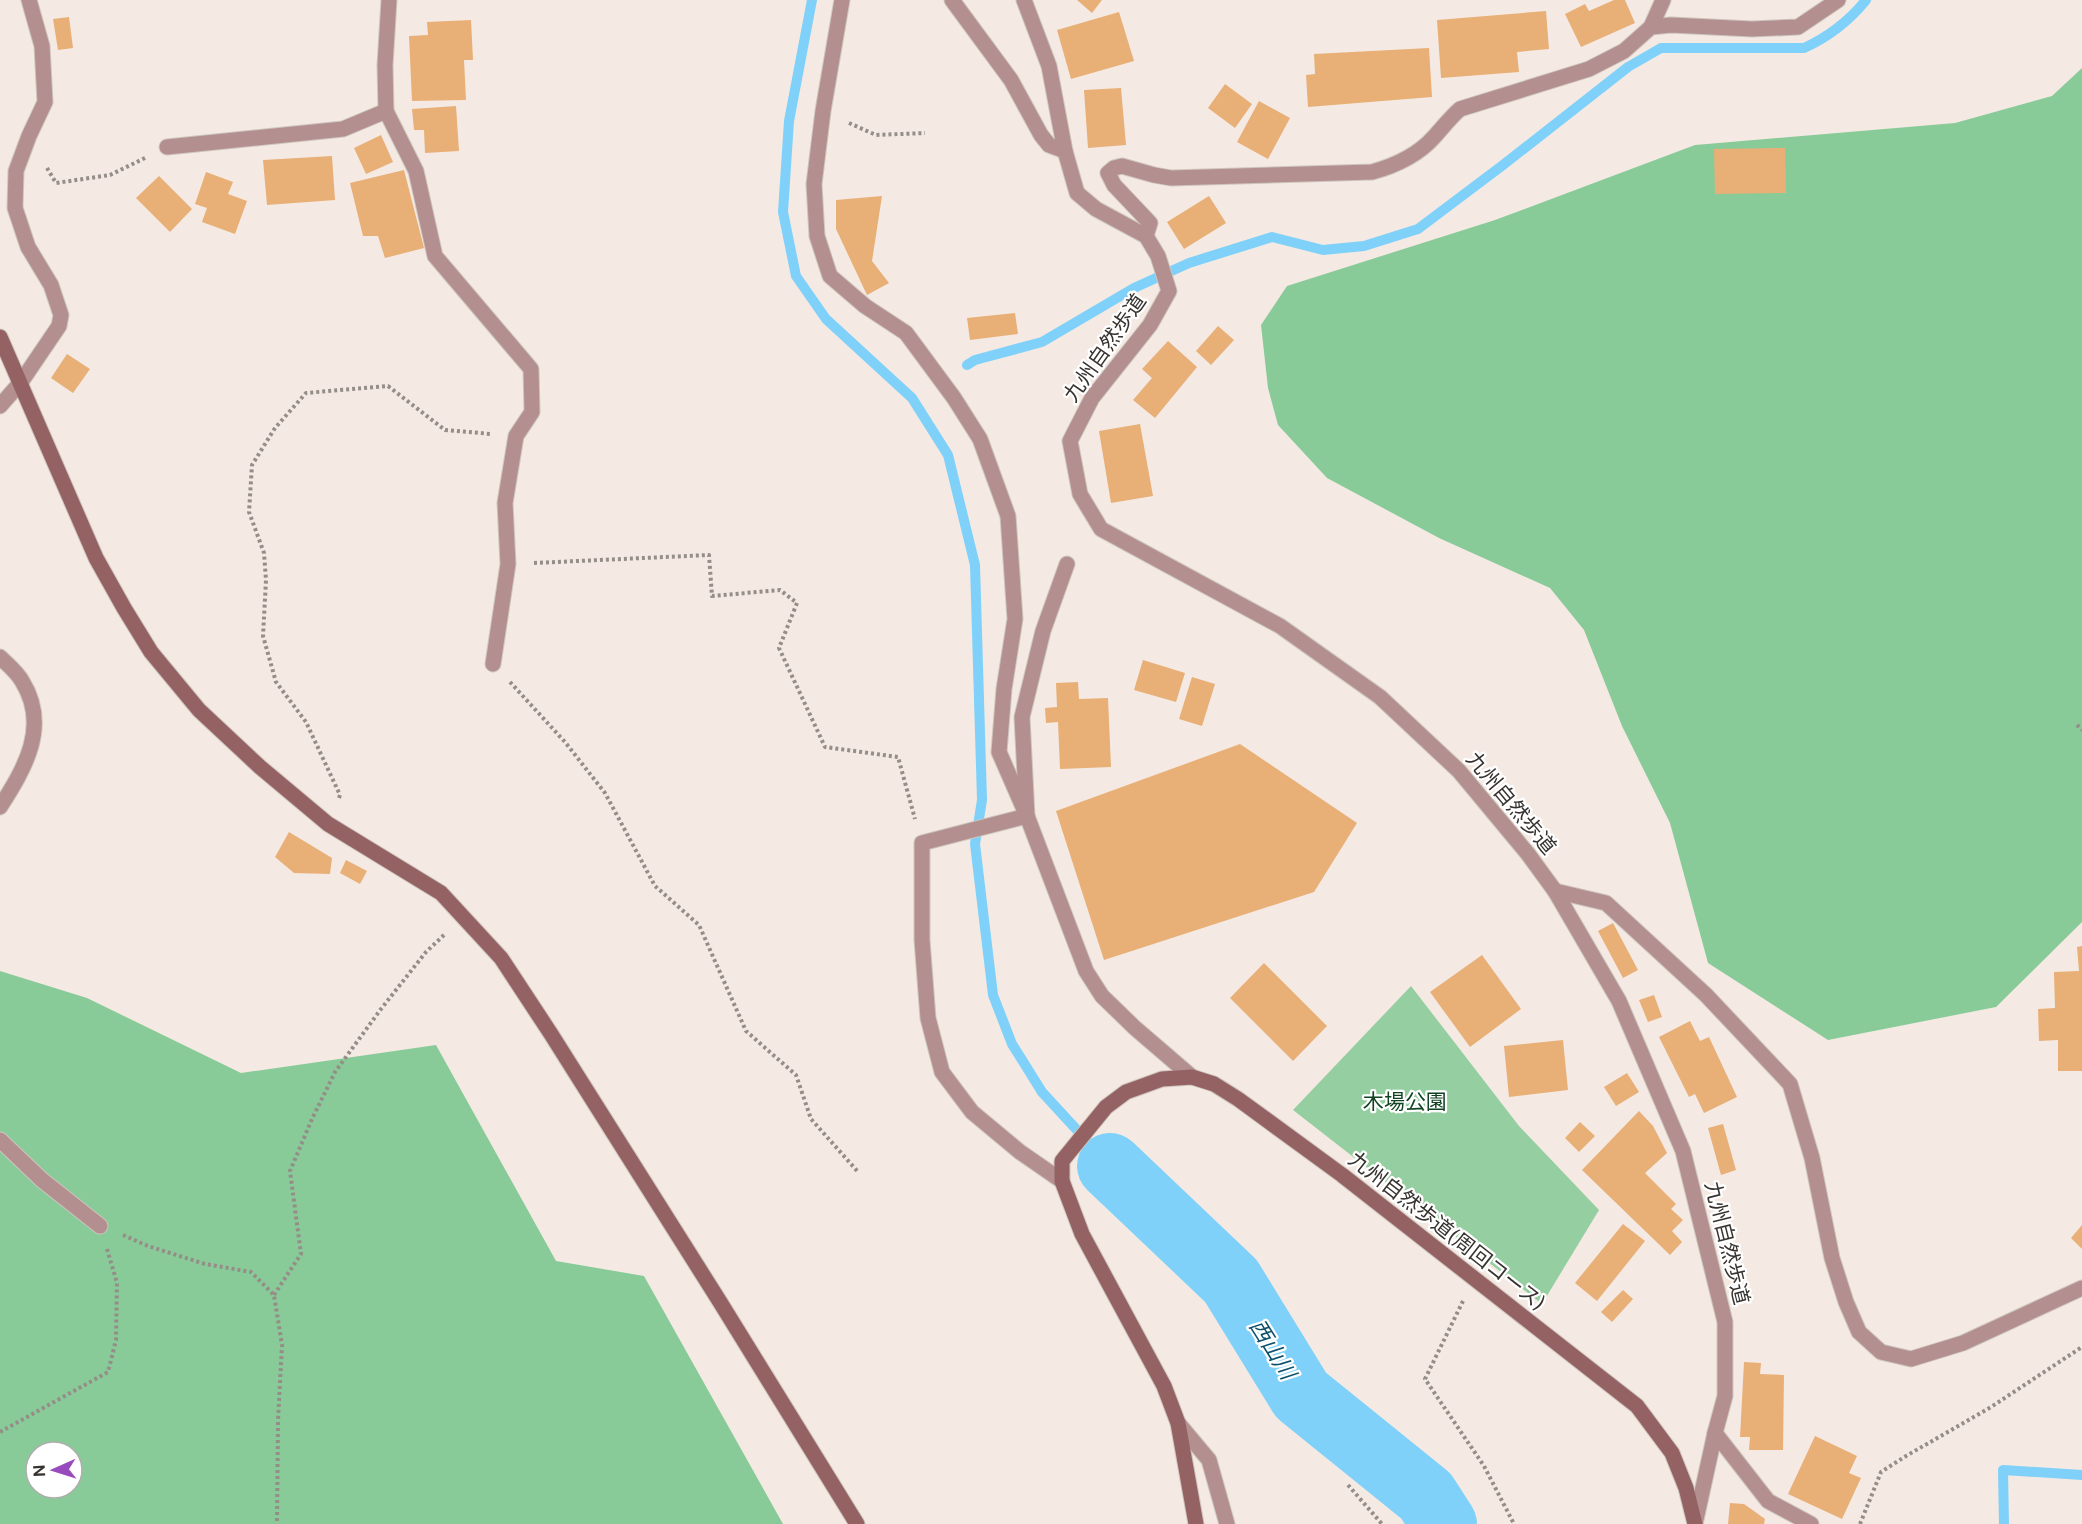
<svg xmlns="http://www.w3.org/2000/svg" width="2082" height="1524" font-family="'Public Sans','Noto Sans JP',sans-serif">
	<rect width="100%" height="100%" fill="#f4eae3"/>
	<polygon fill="#95cea1" points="1411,986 1519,1126 1599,1210 1542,1304 1293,1110"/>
	<g fill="#89cb98" fill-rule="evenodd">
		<polygon points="2082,68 2082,922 1996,1007 1828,1040 1708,963 1670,823 1622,726 1584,630 1550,588 1439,538 1327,478 1278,425 1268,388 1261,325 1287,286 1495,220 1695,145 1955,123 2052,96"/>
		<path d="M0 971 87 998 241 1073 436 1045 556 1261 644 1276 783 1524H0ZM36 1452H72V1488H36Z"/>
	</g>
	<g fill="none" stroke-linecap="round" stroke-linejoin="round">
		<g stroke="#7fd1fa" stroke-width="10">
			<polyline points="812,0 789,121 783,212 796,276 826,319 912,398 948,455 975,565 982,800 975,844 993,995 1012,1044 1042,1092 1110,1166"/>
			<path d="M967 365 975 360 1042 342 1134 288 1189 263 1272 237 1323 250 1364 246 1418 229 1503 165 1628 67 1661 48H1804C1828 37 1849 21 1866 0"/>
			<polyline points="2004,1524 2003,1470 2082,1475"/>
		</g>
		<polyline stroke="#7fd1fa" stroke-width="66" points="1110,1166 1231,1281 1301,1395 1426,1496 1444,1524"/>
	</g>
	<g fill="#e8af77">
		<polygon points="1077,0 1102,0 1092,13"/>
		<polygon points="1614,0 1625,0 1635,23 1581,47 1565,14 1585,4 1589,11"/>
		<polygon points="1546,11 1549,49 1517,52 1519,72 1441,78 1437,20"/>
		<polygon points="1119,12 1134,61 1071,79 1057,30"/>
		<polygon points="69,17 73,48 58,50 53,19"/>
		<polygon points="471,20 473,60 464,60 466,100 412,101 409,36 428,35 427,22"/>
		<polygon points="1429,48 1432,97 1308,107 1306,75 1315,74 1314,54"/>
		<polygon points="1225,84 1252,104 1235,128 1208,108"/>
		<polygon points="1121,88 1126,145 1088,148 1084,90"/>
		<polygon points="1259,101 1290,118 1268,159 1237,142"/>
		<polygon points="456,106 459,151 425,153 424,130 414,130 412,109"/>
		<polygon points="381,135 393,162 366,174 354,148"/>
		<polygon points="1785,148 1786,193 1715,194 1714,149"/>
		<polygon points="332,156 335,200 267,205 263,160"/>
		<polygon points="404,170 424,248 385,258 378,236 363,236 350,183"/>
		<polygon points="206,172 233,182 228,194 247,201 235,234 202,222 207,208 195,204"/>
		<polygon points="159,176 192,209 170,232 136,198"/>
		<polygon points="882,196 872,261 889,283 867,295 836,229 836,200"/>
		<polygon points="1209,196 1226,223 1184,249 1167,222"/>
		<polygon points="1015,313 1018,334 970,340 967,318"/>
		<polygon points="1218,326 1234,340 1211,365 1196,351"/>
		<polygon points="1168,341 1197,367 1155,418 1133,400 1152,378 1142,369"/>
		<polygon points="67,354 90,369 73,393 51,378"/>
		<polygon points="1140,424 1153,496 1111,503 1099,431"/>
		<polygon points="1143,660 1185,673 1176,702 1134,690"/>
		<polygon points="1192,677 1215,684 1202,726 1179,719"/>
		<polygon points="1078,682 1079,699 1108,698 1111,767 1060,769 1058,722 1046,723 1045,708 1057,707 1056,683"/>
		<polygon points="1240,744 1357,823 1314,892 1104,960 1056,811"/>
		<polygon points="289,832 332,858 330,874 294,873 275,857"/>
		<polygon points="346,860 367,871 360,884 340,873"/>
		<polygon points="1613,923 1638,970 1623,978 1598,931"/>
		<polygon points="2082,946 2082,1071 2058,1071 2058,1040 2039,1041 2038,1009 2055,1008 2054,972 2079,971 2077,947"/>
		<polygon points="1482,955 1521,1009 1470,1047 1430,992"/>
		<polygon points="1264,963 1327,1026 1293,1061 1230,998"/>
		<polygon points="1654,995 1662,1017 1648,1022 1639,1000"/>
		<polygon points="1690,1021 1700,1041 1709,1037 1737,1097 1704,1113 1695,1094 1689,1097 1659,1037"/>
		<polygon points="1563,1040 1568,1090 1509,1097 1504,1046"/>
		<polygon points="1627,1073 1639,1092 1616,1106 1604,1087"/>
		<polygon points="1639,1111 1653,1126 1667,1153 1645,1173 1676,1204 1671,1209 1683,1220 1672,1231 1682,1242 1670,1255 1582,1170"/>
		<polygon points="1580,1122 1595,1136 1579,1152 1565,1138"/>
		<polygon points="1723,1124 1736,1170 1721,1175 1708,1128"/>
		<polygon points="1623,1224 1645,1241 1597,1301 1575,1283"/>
		<polygon points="2082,1225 2082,1249 2071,1238"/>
		<polygon points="1623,1290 1633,1299 1612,1322 1601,1312"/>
		<polygon points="1744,1362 1761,1363 1760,1374 1784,1375 1783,1450 1749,1450 1750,1437 1740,1437"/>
		<polygon points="1815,1436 1857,1456 1849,1473 1861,1478 1842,1519 1788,1494"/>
		<polygon points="1730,1503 1744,1504 1765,1519 1764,1524 1728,1524"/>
	</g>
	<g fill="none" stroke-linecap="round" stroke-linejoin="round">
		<defs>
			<polyline id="lane" points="842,0 823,111 814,184 817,236 830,276 865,306 906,333 954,398 980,439 1008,516 1015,619 1004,689 999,752 1027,816"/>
			<g id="street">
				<polyline points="389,0 385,65 386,111 416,171 435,256 531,369 532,412 516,436 505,503 508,564 493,664"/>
				<polyline points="952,0 1011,80 1041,135 1049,145 1065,151"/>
				<polyline points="1024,0 1049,66 1065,151 1077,193 1096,209 1146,236 1158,256 1169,291 1150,325 1092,398 1070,441 1080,494 1101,529 1280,626 1380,697 1459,771 1528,854 1555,891 1619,1001 1683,1151 1725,1322 1725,1396 1715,1433 1695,1524"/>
				<polyline points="1651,27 1663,0"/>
				<polyline points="167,147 343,129 386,111"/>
				<path d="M1146 236 1150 223 1114 185 1108 173 1114 168 1122 166 1154 175 1171 178 1372 172C1394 166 1418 155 1434 137 1443 127 1450 118 1460 109L1589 69 1624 51 1651 27 1671 25 1752 29 1798 27 1838 0"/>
				<polyline points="0,406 21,382 59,326 61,315 51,285 28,247 15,208 16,171 29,136 45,102 42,46 29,0"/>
				<polyline points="1067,564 1043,631 1022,717 1027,816 1086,971 1102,996 1135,1028 1192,1077"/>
				<path d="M0 657C7 664 17 672 22 681 50 726 25 768 0 807"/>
				<polyline points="1027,816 922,843 922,940 928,1018 942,1072 972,1112 1020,1152 1062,1181"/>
				<polyline points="1555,891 1606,903 1706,995 1790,1084 1812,1158 1832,1258 1846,1302 1859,1332 1881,1352 1911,1359 1963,1343 2082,1288"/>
				<polyline points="0,1140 42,1180 100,1226"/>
				<polyline points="1178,1423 1209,1460 1227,1524"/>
				<polyline points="1715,1433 1768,1501 1811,1524"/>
			</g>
			<g id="secondary">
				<polyline points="0,337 96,558 124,608 151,652 199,710 260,767 328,824 441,893 501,958 551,1034 720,1302 857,1524"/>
				<polyline points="1196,1524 1178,1423 1164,1386 1082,1234 1062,1181 1062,1161 1106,1107 1126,1092 1162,1079 1192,1077 1214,1084 1238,1099 1342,1175 1637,1406 1672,1453 1686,1488 1695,1524"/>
			</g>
		</defs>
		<use href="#lane" stroke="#cec5bf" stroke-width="17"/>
		<use href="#street" stroke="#cec5bf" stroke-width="17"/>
		<use href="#secondary" stroke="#cec5bf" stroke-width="17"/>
		<g stroke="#948d88" stroke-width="4" stroke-dasharray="3 3" stroke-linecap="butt">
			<polyline points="849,123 876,135 925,133"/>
			<polyline points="47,168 56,183 110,175 145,158"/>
			<polyline points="534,563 709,555 712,596 780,590 797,603 779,648 825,747 898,757 915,819"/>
			<polyline points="510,682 565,742 605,793 655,886 699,925 746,1031 796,1075 811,1119 859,1173"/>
			<polyline points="2077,725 2082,730"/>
			<polyline points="339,798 340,795 306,722 276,682 263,636 266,580 264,553 249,512 252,465 275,428 306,393 388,386 445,430 491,434"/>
			<polyline points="123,1235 148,1246 205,1264 251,1272 274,1295 282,1345 278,1420 277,1524"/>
			<polyline points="274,1295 301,1254 290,1171 312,1119 335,1072 381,1009 426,952 444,935"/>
			<polyline points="1463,1301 1425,1379 1484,1466 1514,1524"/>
			<polyline points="0,1432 108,1372 116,1340 117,1283 107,1249"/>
			<polyline points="1348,1485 1382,1524"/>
			<polyline points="1860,1524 1881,1472 1906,1456 1991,1407 2082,1347"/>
		</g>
		<use href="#lane" stroke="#b38f8f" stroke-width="15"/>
		<use href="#street" stroke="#b38f8f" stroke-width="15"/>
		<use href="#secondary" stroke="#956263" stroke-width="15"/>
	</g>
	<g text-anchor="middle" stroke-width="4.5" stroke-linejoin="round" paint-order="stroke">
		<g font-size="21" fill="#373330" stroke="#fff">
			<text transform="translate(1105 348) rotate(-55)" y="7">九州自然歩道</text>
			<text transform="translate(1511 803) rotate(50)" y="7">九州自然歩道</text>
			<text transform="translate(1447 1231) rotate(38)" y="7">九州自然歩道(周回コース)</text>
			<text transform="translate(1727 1243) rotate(76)" y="7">九州自然歩道</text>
		</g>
		<g font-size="21" fill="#114322" stroke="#fff">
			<text x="1405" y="1109">木場公園</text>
		</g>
		<g font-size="22" font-style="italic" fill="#0e516c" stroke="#fff">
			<text transform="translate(1273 1349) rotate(58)" y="8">西山川</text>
		</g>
	</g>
	<g transform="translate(54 1470) rotate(267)"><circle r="28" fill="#ffffff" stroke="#afadac" stroke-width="1.5"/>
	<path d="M0-4.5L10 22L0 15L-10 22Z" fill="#974bbc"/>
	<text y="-9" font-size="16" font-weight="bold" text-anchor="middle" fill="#373330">N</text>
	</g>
</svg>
